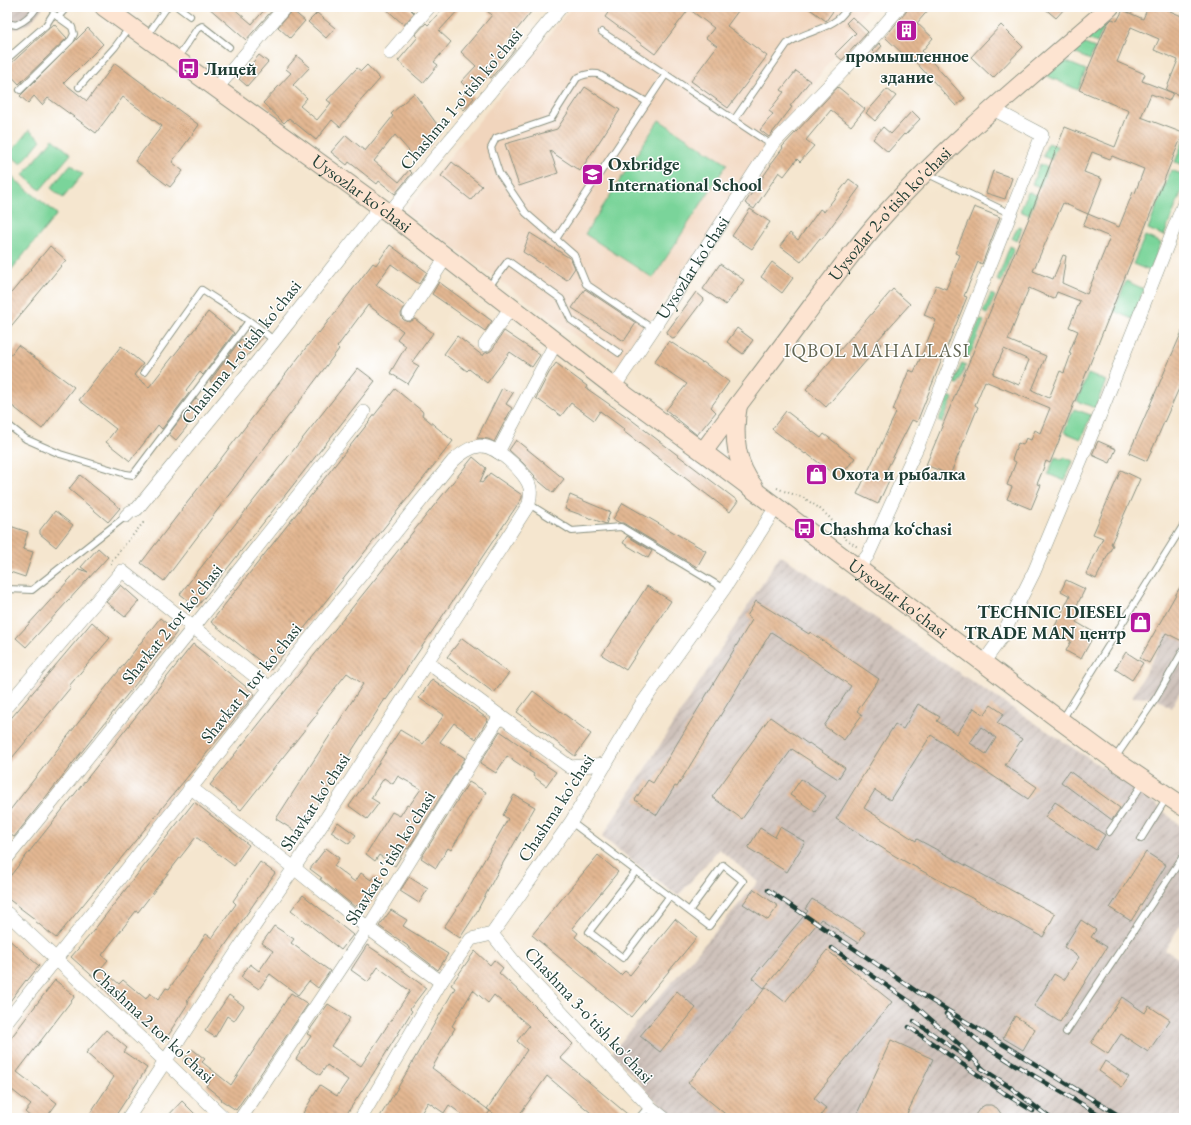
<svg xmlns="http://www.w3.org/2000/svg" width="1191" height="1125" font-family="'EB Garamond',serif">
	<defs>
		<pattern id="industrial-furrows" width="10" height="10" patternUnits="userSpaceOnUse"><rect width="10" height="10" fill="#cec1ba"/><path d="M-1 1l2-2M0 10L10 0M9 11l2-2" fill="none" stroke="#a79e98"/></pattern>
		<pattern id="building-back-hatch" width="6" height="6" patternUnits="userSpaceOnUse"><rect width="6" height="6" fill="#e3b792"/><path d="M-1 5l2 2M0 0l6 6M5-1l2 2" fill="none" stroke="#b79678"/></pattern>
	</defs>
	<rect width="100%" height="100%" fill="#fff"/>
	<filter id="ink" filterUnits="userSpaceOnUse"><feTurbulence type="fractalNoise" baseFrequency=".025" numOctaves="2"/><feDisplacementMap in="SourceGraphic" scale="8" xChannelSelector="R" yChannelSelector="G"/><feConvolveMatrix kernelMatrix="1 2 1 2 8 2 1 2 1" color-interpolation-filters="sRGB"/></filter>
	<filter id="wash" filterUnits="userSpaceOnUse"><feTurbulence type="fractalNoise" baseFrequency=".012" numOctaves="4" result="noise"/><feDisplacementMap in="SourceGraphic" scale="16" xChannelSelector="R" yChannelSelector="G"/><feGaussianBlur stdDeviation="0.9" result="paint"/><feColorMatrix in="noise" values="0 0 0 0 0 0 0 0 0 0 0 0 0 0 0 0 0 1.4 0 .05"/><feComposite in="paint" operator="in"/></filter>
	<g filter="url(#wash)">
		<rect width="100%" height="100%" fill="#f5e6cf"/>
		<polygon fill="#f1d5bd" points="572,7 868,7 776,137 619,367 405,212"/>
		<g fill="url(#industrial-furrows)">
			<polygon points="7,7 43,7 31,22 17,29 7,29"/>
			<polygon points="780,555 1146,796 1184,829 1184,919 1165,950 1184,962 1184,1118 674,1118 662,1108 612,1052 758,882 719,849 678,896 602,837"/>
			<polygon points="1184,603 1184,684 1171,708 1156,698 1132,697"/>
		</g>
		<g fill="#7ad49a" stroke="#4c8867">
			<polygon points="1107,20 1097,43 1086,38"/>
			<polygon points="1082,43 1095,48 1090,60 1072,52"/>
			<polygon points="1062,60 1086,70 1078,90 1045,75"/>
			<polygon points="659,120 727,164 653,278 585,234"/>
			<polygon points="29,130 41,140 21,164 9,154"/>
			<polygon points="53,139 71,154 40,190 23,175"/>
			<polygon points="1184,139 1184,165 1175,162"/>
			<polygon points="1048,143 1057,146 1051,160 1043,156"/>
			<polygon points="71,164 83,174 63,198 51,188"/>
			<polygon points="1040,164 1048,167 1040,187 1032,184"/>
			<polygon points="1171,170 1184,175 1184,185 1164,236 1148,229"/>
			<polygon points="7,173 57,214 7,275"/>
			<polygon points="1028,192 1037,195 1029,215 1020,211"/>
			<polygon points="1018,226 1022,228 1017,241 1012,239"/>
			<polygon points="1145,236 1161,243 1150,271 1133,264"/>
			<polygon points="1010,246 1014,248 1001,282 997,280"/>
			<polygon points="1126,281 1144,289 1132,319 1114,311"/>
			<polygon points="991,294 995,296 987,314 983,312"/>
			<polygon points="980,319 984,321 969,357 965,355"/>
			<polygon points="962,363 966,365 958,384 954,383"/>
			<polygon points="1088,374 1106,381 1095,408 1077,401"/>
			<polygon points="949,396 953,398 942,423 938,421"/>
			<polygon points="1074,409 1091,415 1081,439 1064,432"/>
			<polygon points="1055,457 1063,460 1064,457 1073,461 1065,481 1048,474"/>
		</g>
		<g id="blocks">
			<g fill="url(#building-back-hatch)" fill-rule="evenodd">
				<polygon points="208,7 232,7 252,24 267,7 275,7 246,40"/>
				<polygon points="384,7 408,7 414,13 404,25"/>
				<polygon points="444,7 461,7 439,31 451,42 434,62 438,65 423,83 398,61 418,37 415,35 426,23 428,25 430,23"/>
				<polygon points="482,7 525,7 531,12 507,42 515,49 491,78 488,76 472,93 461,82 476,66 461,52 492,15"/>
				<polygon points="612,7 741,7 727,26 767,56 728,108 691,81 717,46 706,38 714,28 689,9 655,54 605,17"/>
				<polygon points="807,7 836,7 826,21"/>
				<polygon points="909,7 931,7 917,23 933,38 922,51 965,98 956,106 910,56 907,58 885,37 906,12"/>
				<polygon points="1043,7 1066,7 1056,18"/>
				<path d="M1148 7H1171L1170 11 1184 17V97L1166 90 1178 60 1154 50 1159 39 1131 27 1117 62 1145 74 1142 81 1173 93 1169 101 1151 94 1141 117 1183 133 1050 463 1046 461 1042 472 1037 484 1041 485 1031 509 1007 499 1012 487 1007 485 1016 462 1012 460 1018 443 1023 445 1026 438 1031 440 1035 430 1040 433 1050 408 985 381 975 405 978 407 950 475 926 465 1029 218 1065 127 1115 147 1129 111 1079 90 1107 24 1112 19 1117 21 1123 10 1143 19ZM1092 152 1110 159 1112 156 1144 169 1135 193 1133 192 1119 227 1088 214 1102 179 1084 172ZM1063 203 1088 214 1083 226 1110 237 1087 294 1062 283 1066 256 1063 255 1053 279 1033 271ZM1029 288 1054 299 1057 292 1080 301 1069 327 1078 331 1069 353 1071 354 1064 373 1060 371 1049 398 1032 390 1046 356 1008 340ZM1004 349 1029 360 1019 385 993 374Z"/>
				<polygon points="292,10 305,21 290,38 278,27"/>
				<polygon points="317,13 335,28 326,38 308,22"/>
				<polygon points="852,17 868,32 842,60 835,54 856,33 846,23"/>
				<polygon points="54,24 67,38 19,84 7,71 7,67"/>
				<polygon points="1001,25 1023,47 993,78 971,57"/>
				<polygon points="88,28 103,44 64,83 87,101 115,63 199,125 172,162 183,171 170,187 135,161 162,126 123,97 96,133 48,98 42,105 34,96 28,103 20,96"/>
				<polygon points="879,43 882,46 875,54 872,51"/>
				<polygon points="259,55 268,62 247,86 239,79"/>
				<polygon points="297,56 310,67 293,85 307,98 300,106 317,120 331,103 327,100 357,68 361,71 367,65 380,79 355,107 356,108 340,127 332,120 316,140 289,118 284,123 263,103 291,73 286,69"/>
				<polygon points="796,71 810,81 790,106 792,107 769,137 760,130 773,114 769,111 784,92 781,90"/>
				<polygon points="585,87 620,110 580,171 550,151 558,173 519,186 505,144 557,129"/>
				<polygon points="838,87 865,109 851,126 831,110 806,140 814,146 800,162 797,159 784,176 779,172 754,209 745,203 771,165 770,165 783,148 782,147"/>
				<polygon points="887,89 896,96 875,121 866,113"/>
				<polygon points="466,91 474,98 464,110 456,103"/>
				<polygon points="414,93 442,131 426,150 416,159 395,135 374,161 399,182 409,170 412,173 395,194 379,181 377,184 349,162 347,165 331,152 346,135 365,151 393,116 391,114"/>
				<polygon points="912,111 920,119 905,135 904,134 888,152 873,139 883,127 891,134"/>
				<polygon points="452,162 482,186 471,200 441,176"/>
				<polygon points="993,171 1012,178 1005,199 986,193"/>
				<polygon points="849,179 860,187 822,239 820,238 801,262 780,246 790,233 798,240 820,209 824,212"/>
				<polygon points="974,207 1000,217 982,264 978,262 964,296 967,297 917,422 912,420 887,469 893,472 878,504 857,494 896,413 893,410 909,370 914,372 920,359 936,320 924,315 936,285 946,289 960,255 955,253"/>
				<polygon points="750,209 770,222 752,249 732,236"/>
				<polygon points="530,233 571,259 575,268 567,280 523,252"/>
				<polygon points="390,245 427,272 419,284 391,264 376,285 405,306 401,314 402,318 404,320 409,322 415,319 433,333 412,362 419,366 408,384 390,373 406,346 397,339 403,331 368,305 337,347 339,349 164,581 141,563 318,332 319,333 373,263 376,265"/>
				<polygon points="50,246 66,260 7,331 7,298"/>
				<polygon points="772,262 793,278 782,293 761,277"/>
				<polygon points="720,264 744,280 726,305 703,289"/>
				<polygon points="439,282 492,321 485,331 432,294"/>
				<polygon points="585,289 636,323 624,341 572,308"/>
				<polygon points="893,289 910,304 877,341 881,344 826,407 806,389"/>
				<polygon points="696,292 704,299 674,339 666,333"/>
				<polygon points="208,312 234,333 203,375 200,372 186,390 189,393 162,429 158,425 130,461 106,442 116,429 79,400 121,346 143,364 134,375 149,387"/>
				<polygon points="1184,327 1184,377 1147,461 1129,453"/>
				<polygon points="737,328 753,340 743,354 727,342"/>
				<polygon points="255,331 263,337 219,389 210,381 241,339 245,342"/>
				<polygon points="504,331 540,355 532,367 510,352 487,383 469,369 467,371 444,354 457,336 483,356 485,353 489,352 492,350"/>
				<polygon points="669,341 702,363 703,362 729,382 711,407 716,412 697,435 666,410 687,384 654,362"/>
				<polygon points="18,345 74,387 42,429 7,402 7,360"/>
				<polygon points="556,363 587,386 586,388 629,418 738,501 730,512 623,431 624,429 600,411 594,420 571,403 561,416 536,398 549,373"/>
				<polygon points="358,368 375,381 197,607 180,594"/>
				<polygon points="502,388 513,393 506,404 512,408 494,442 488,439 477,438"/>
				<polygon points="395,389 422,411 423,413 422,415 453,441 271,670 211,622"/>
				<polygon points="196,398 205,405 176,440 169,434"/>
				<polygon points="786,411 821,438 824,434 855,458 839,478 806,453 805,454 772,429"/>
				<polygon points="516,440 564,479 553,493 534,477 535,476 523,463 509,450"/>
				<polygon points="1098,441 1116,449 1110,463 1092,455"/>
				<polygon points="473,457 486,468 480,482 482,483 490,473 522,495 522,498 386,700 385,699 328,788 298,833 276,819 363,684 347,673 316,712 318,713 241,810 210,785"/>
				<polygon points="1121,470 1140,479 1111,544 1113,545 1096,579 1086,574 1103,538 1093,534"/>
				<polygon points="80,475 120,508 108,522 69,489"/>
				<polygon points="570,495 610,512 606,524 565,509"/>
				<polygon points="623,503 706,551 697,567 623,523 620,523 613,519"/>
				<polygon points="55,511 73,525 56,547 40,534 40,530"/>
				<polygon points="7,525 28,532 23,549 33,552 25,577 7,571"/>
				<polygon points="627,536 652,551 648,558 623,543"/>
				<polygon points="98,548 108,557 26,647 16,638 79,569 88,572 81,567"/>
				<polygon points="1066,580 1085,589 1076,607 1082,610 1076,622 1095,633 1081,659 1066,651 1071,641 1052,632 1070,596 1061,591"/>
				<polygon points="1184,580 1184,642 1166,633 1149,663 1140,658"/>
				<polygon points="121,585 139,601 125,617 106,602"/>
				<polygon points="647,586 671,601 626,670 602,655"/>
				<polygon points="756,601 809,634 810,632 879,679 857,711 862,715 844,740 824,726 851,686 790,644 771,632 677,787 675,786 657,815 635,800 648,780 653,783 752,620 747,616"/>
				<polygon points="160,618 177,632 14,837 7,832 7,814"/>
				<polygon points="92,622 110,638 69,686 71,687 7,764 7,723"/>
				<polygon points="462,638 509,673 494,693 447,657"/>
				<polygon points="193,644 255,694 56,938 35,921 36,920 7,898 7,880"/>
				<polygon points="1126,652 1143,663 1132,680 1115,669"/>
				<polygon points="432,679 488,719 476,739 454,723 440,742 465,758 408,849 406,848 395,866 379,855 375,861 366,854 392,812 400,816 407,805 409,806 421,789 398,776 393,784 384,778 371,798 379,803 367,819 349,806 371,775 400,730 423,744 444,715 419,698"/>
				<polygon points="533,691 591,734 575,756 517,712"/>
				<path d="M918 704 940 717 937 721 957 734 974 708 984 715 991 705 1004 714 997 723 1022 739 1005 765 1037 787 1028 799 931 735 890 800 875 790 864 808 916 841 917 839 1055 914 1043 937 895 856 836 819 895 724 903 729ZM981 727 996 738 986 754 970 743Z"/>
				<polygon points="770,717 808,744 809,743 845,768 838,779 792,749 742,819 712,797"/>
				<polygon points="500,731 531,753 530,755 556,772 546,786 533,776 534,774 507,756 496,773 480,763"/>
				<polygon points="1069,771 1120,808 1112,820 1061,782"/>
				<polygon points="801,779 826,796 815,812 790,795"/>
				<polygon points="469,782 486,792 451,850 448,848 436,868 421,858"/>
				<polygon points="514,795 535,807 495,877 475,915 460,938 444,927 458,906 459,906 479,869 508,819 503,815"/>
				<polygon points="194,802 249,845 234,866 196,837 138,912 136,911 102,955 108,960 101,968 119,984 123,980 146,999 150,993 158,1000 166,988 169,989 206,934 212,938 236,904 233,901 260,862 275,873 187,1001 189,1002 171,1030 172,1030 164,1041 134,1017 135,1016 110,995 97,982 98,981 71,957 90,935"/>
				<polygon points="1055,802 1105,835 1096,850 1045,817"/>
				<polygon points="338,822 356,835 349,844 331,832"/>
				<polygon points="780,827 805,842 787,872 748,848 760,828 775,837"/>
				<polygon points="326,848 339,858 334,866 355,882 361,873 371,880 374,876 384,884 365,910 357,905 355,907 320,879 322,878 310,869"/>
				<polygon points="1146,852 1166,865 1131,921 1110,908"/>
				<polygon points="598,855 618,872 572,928 578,933 575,937 621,975 625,971 630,975 675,919 697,937 631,1017 532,935"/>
				<polygon points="409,877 428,889 419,903 400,891"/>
				<polygon points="754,889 778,906 768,920 743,904"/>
				<polygon points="303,895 353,935 341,950 291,910"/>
				<polygon points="812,899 865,932 858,943 821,919 764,988 752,978 808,911 805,909"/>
				<polygon points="391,910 407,920 403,926 448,954 438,970 408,947 408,946 379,926"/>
				<polygon points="1081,920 1096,930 1091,937 1107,947 1060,1022 1034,1006 1054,974 1064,980 1079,957 1064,947"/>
				<polygon points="274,926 294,939 291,943 330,971 318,988 309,981 298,995 270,974 259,989 241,977 250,964 259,971 273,951 262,943"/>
				<polygon points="7,938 39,966 27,981 26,980 7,1005"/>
				<polygon points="367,945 385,957 426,988 410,1009 412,1011 373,1074 344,1118 311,1118 303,1113 320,1085 337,1096 348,1080 327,1065 320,1075 296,1059 311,1036 307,1034 328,1004 350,1018 331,1046 361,1066 410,991 378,967 368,982 351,970"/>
				<polygon points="827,950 892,1002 814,1098 826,1108 819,1118 730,1118 688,1083 766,987 785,1002"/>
				<polygon points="475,951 490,965 494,960 503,968 499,973 530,1001 573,1044 560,1058 632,1118 597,1118 547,1076 517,1118 500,1118 487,1109 527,1050 517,1041 529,1026 494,995 488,1003 473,990 452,1026 455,1028 432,1068 490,1111 485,1118 467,1118 449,1105 444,1113 428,1102 418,1118 379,1118 397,1089 455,988 451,985"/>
				<polygon points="55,980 75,996 17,1072 57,1103 46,1118 32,1118 25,1112 31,1105 7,1086 7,1043"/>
				<polygon points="677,991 696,1008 660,1052 640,1036"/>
				<polygon points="291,993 308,1004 236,1110 221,1100 222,1099 206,1086 210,1081 183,1061 192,1049 205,1059 202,1062 231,1085"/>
				<polygon points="229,995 244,1006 234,1021 227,1016 215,1037 205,1031"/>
				<polygon points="1122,997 1145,1013 1149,1006 1170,1020 1148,1052 1121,1034 1108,1054 1091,1043"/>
				<polygon points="1015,1016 1035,1029 1023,1050 1003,1038"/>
				<polygon points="106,1030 127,1048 124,1052 147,1068 114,1118 87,1118 114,1077 86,1053"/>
				<polygon points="891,1040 933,1059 905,1118 855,1118"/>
				<polygon points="1105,1061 1129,1077 1122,1087 1099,1071"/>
				<polygon points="182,1101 199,1118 166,1118"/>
				<polygon points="985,1105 991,1105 997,1108 1004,1118 973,1118 980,1108"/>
			</g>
		</g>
	</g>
	<g filter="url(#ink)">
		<use href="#blocks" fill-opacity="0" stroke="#8a9282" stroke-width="1"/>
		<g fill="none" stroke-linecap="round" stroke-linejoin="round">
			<defs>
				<g id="lane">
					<polyline points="178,7 190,16"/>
					<path d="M7 23 16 25C25 21 31 16 37 7"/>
					<polyline points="602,32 772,145"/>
					<polyline points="146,37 167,7"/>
					<polyline points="7,59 46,25 53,14 58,17"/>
					<polyline points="177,59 197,29 202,26 229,47"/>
					<polyline points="79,87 115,47 129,28"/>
					<polyline points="20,90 71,40 74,34 72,27 58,17 67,7"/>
					<path d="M647 102 598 74C590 73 584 74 577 78L551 119 496 138 491 148 499 173 526 213 574 255 586 284 653 329"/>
					<path d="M734 120 787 44C803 32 823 31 838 19 842 16 845 11 849 7"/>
					<polyline points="926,173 1011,214"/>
					<polyline points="556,239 666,74"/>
					<polyline points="488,288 508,261 561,299 571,320 619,353"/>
					<path d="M144 372 202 290C226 306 253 321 274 341"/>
					<polyline points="7,424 26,439 60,454 126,474 133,475 249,321"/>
					<polyline points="529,504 572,531 621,527 724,589"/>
					<polyline points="7,589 32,590 126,516"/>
					<polyline points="1062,720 1184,524"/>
					<polyline points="1115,758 1156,698 1184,649"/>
					<polyline points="571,822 709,926 743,881 723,865 689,911"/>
					<polyline points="1109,832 1144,782"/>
					<polyline points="1141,839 1167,797"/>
					<polyline points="636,871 589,932 623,958 669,897"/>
					<polyline points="1066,1032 1184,855"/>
					<polyline points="639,1118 649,1106"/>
				</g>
				<g id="street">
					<polyline points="390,53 429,7"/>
					<polyline points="216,89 285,7"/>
					<polyline points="389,213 561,7"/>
					<polyline points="409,314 446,257"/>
					<polyline points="485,345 511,307"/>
					<path id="s1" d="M614 387 653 329 772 145 860 53 900 7"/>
					<polyline points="498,452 556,342"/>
					<polyline points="126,516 130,512 137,509 274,341 380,207"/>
					<polyline points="858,568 868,555 919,443 1042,135 993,109"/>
					<polyline points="427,662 500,716"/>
					<polyline points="983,663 1001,638 1034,572 1101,412 1184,203"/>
					<polyline points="7,706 122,571 270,688"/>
					<polyline points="190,787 294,868 368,928 441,982"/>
					<polyline points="7,858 193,628 364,412"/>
					<polyline points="7,913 165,1061 224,1118"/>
					<polyline points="492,934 516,964 649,1106 664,1118"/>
					<path d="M7 1021 270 688 453 461C460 455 469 447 480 446 496 445 527 473 530 488 531 493 530 499 529 504L294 868 240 947 128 1118"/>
					<polyline points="241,1118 368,928 500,716 570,767 606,764"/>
					<polyline points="361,1118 441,982 471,939 492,934 571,822 641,705 724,589 776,507"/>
				</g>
				<g id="secondary">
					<path id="s2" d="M104 7 389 213 614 387 703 452 1061 721 1114 760 1184 807"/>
					<path d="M738 405C733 433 735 464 754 487"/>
					<path id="s3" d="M703 452C736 407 770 363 803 318 830 282 856 246 886 213 954 138 1034 74 1110 7"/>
				</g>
			</defs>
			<use href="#lane" stroke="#8a9282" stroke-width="8"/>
			<use href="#street" stroke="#8a9282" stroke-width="14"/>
			<use href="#secondary" stroke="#8a9282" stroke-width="20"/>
			<g stroke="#8a9282" stroke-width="2" stroke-dasharray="1 3" stroke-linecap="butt">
				<polyline points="777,488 784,491 804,498 819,508 830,518 846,539 859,548"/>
				<polyline points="111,564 112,560 143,523 141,520"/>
			</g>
			<use href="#lane" stroke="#fff" stroke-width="6"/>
			<use href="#street" stroke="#fff" stroke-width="13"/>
			<use href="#secondary" stroke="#fde4d1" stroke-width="18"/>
			<defs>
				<g id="rail">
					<polyline points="768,890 916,991 1123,1118"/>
					<polyline points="832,948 912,1003 962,1047 985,1071"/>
					<polyline points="946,1014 981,1043 1009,1061 1105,1118"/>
					<polyline points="914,1021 970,1060"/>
					<polyline points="909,1027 1004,1093 1033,1111"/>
					<polyline points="981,1068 1010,1087 1050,1118"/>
				</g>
			</defs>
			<use href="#rail" stroke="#1f3d34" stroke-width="4.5"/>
			<use href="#rail" stroke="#fff" stroke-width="3" stroke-dasharray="9" stroke-linecap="butt"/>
		</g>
	</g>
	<defs>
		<symbol id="building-square" viewBox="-11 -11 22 22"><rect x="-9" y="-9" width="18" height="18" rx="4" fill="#b5179e" stroke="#fff"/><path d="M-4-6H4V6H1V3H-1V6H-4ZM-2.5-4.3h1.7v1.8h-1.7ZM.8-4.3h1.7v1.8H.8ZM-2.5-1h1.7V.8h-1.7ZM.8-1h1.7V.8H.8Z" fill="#fff"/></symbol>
		<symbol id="bus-square" viewBox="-11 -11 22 22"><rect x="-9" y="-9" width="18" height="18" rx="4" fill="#b5179e" stroke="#fff"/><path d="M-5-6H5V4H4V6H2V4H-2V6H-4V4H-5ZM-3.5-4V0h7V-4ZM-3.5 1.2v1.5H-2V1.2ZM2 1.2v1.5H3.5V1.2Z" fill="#fff"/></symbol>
		<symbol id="school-square" viewBox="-11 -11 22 22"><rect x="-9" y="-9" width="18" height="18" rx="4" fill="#b5179e" stroke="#fff"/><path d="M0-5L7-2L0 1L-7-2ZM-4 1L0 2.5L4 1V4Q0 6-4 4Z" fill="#fff"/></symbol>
		<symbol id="shop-square" viewBox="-11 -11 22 22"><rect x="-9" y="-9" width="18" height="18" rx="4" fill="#b5179e" stroke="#fff"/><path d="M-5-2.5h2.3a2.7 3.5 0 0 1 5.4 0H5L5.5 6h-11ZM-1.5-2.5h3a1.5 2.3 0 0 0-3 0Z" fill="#fff"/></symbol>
	</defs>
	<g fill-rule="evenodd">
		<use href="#building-square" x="894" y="18" width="25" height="25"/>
		<use href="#bus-square" x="176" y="56" width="25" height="25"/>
		<use href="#school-square" x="580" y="162" width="25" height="25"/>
		<use href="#shop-square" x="804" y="462" width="25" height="25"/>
		<use href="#bus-square" x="792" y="516" width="25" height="25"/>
		<use href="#shop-square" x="1128" y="610" width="25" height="25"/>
	</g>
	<g text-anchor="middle" stroke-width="3" stroke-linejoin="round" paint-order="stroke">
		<g font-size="18" font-weight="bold" fill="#1f3d34" stroke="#fff" text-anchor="start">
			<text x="907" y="62" text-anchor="middle">промышленное<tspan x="907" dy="21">здание</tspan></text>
			<text x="204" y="75">Лицей</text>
			<text x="608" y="170">Oxbridge<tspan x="608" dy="21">International School</tspan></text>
			<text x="832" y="480">Охота и рыбалка</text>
			<text x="820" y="535">Chashma ko‘chasi</text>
			<text x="1126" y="618" text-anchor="end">TECHNIC DIESEL<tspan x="1126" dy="21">TRADE MAN центр</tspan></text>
		</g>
		<g font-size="18" fill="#1f3d34" stroke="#fff">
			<text transform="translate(461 99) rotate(-50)" y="6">Chashma 1-o'tish ko'chasi</text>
			<text dy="6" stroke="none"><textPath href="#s2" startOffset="318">Uysozlar ko'chasi</textPath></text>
			<text dy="6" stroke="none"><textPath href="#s3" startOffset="303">Uysozlar 2-o'tish ko'chasi</textPath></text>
			<text dy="6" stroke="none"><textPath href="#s1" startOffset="143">Uysozlar ko'chasi</textPath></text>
			<text transform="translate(241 352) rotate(-51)" y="6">Chashma 1-o'tish ko'chasi</text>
			<text dy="6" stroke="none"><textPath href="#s2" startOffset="990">Uysozlar ko'chasi</textPath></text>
			<text transform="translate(172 624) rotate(-51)" y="6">Shavkat 2 tor ko'chasi</text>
			<text transform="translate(251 683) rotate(-51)" y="6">Shavkat 1 tor ko'chasi</text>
			<text transform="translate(315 802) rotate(-57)" y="6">Shavkat ko'chasi</text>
			<text transform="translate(556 808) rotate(-57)" y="6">Chashma ko'chasi</text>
			<text transform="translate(390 858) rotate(-58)" y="6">Shavkat o'tish ko'chasi</text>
			<text transform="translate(589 1015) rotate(47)" y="6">Chashma 3-o'tish ko'chasi</text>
			<text transform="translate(153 1025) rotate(43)" y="6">Chashma 2 tor ko'chasi</text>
		</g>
		<g font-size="19" letter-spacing="1" fill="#646855" stroke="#fff">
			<text x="877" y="357">IQBOL MAHALLASI</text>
		</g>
	</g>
	<rect width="1191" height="1125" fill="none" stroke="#fff" stroke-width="24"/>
</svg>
